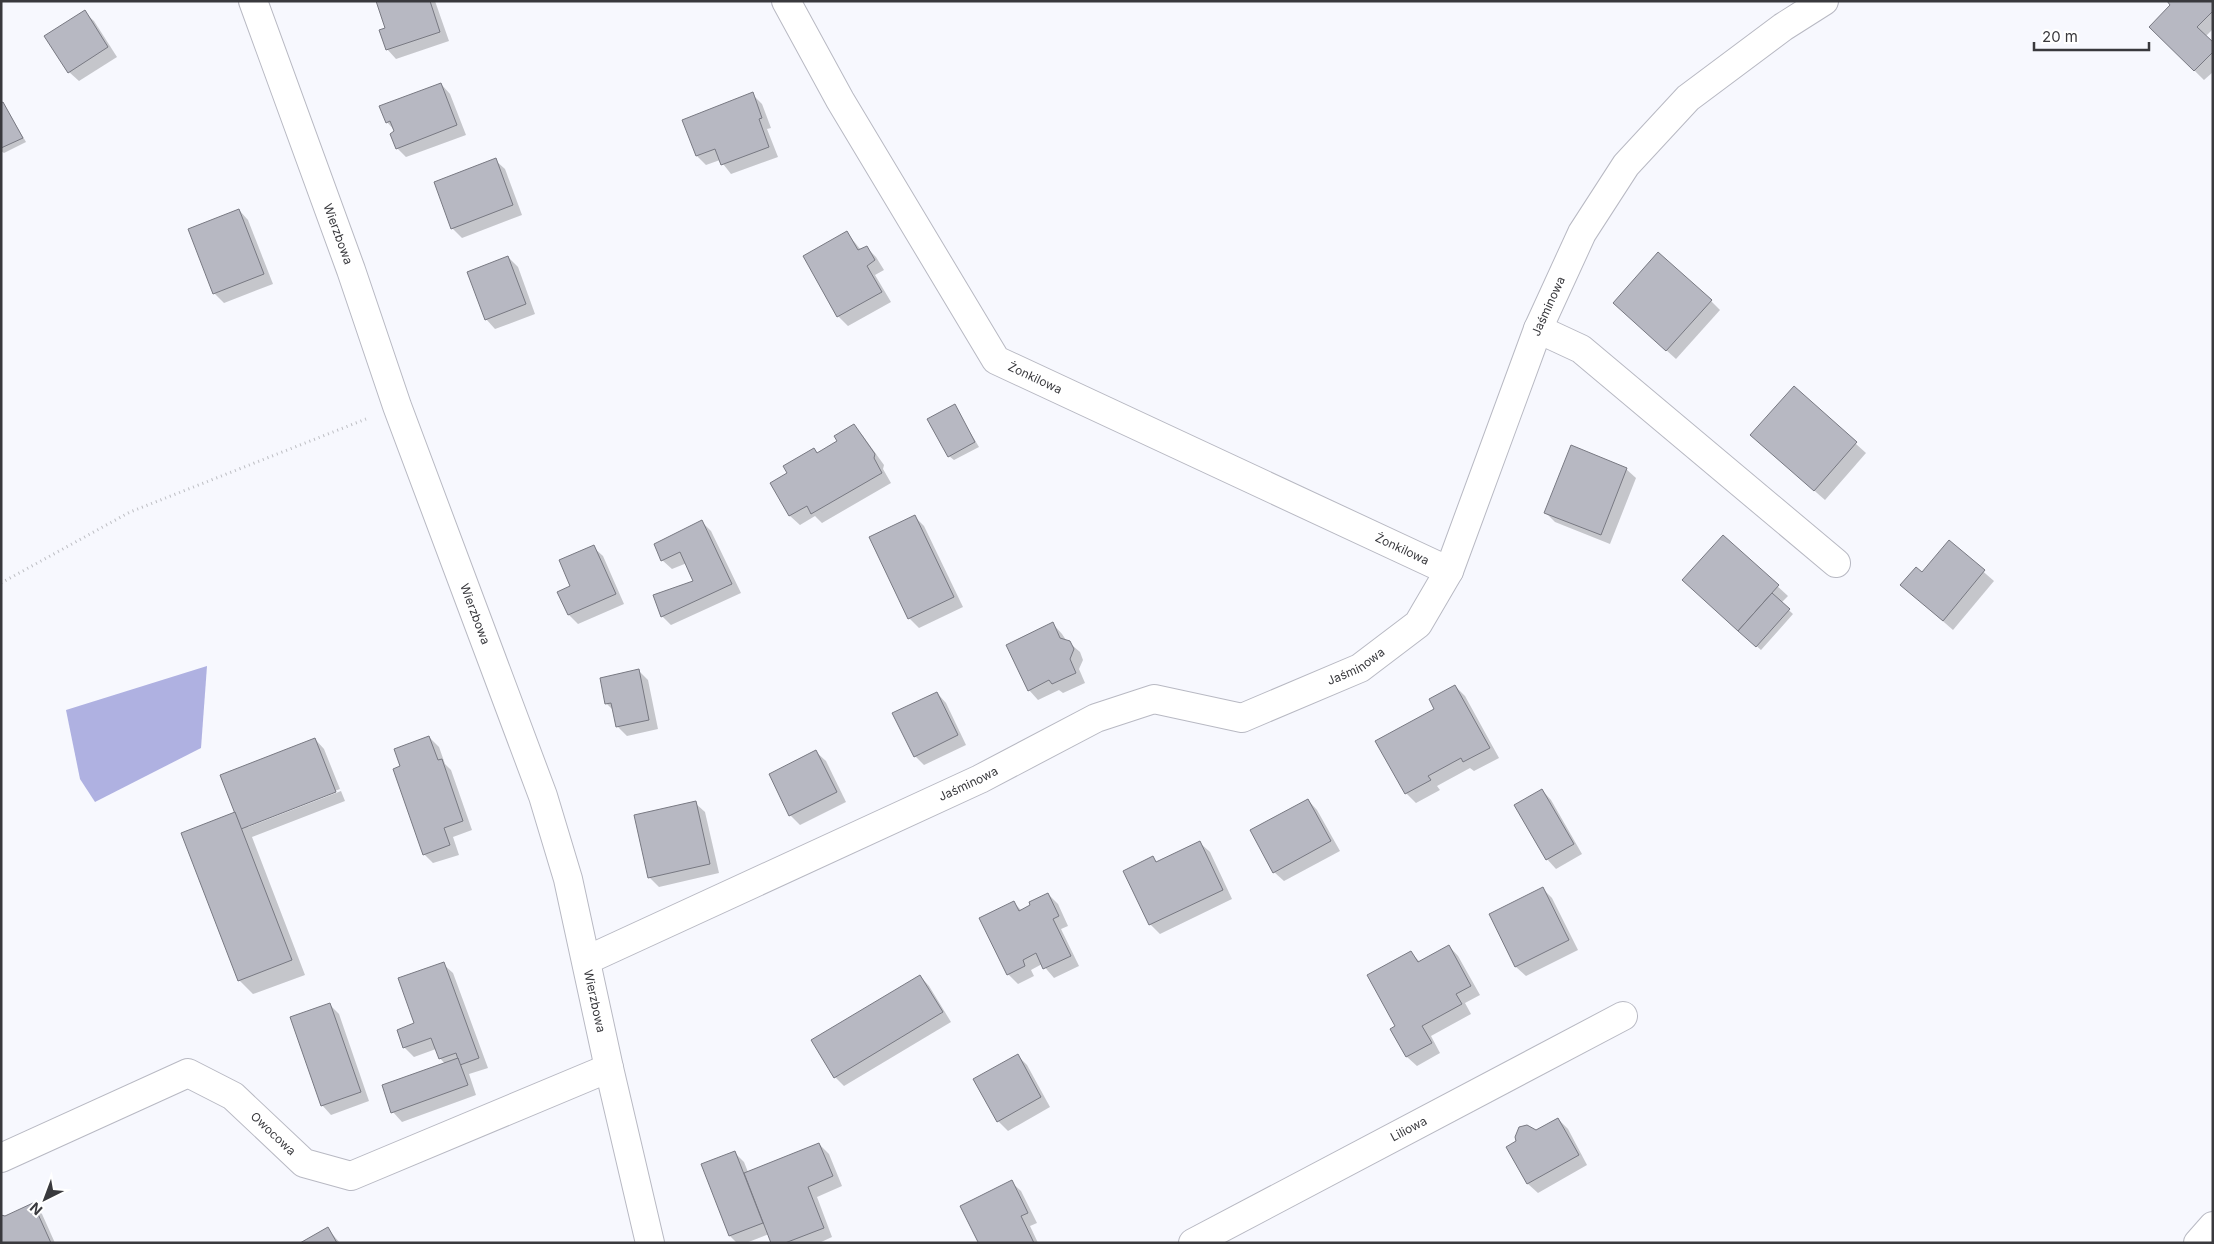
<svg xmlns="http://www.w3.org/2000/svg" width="2214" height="1244" font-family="Inter,sans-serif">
	<rect width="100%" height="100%" fill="#f7f8fe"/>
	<polygon fill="#afb1e1" points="207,666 201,748 95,802 80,779 66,710"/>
	<g fill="#0003">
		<polygon points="377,1 435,1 449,41 396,59 387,49 387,29"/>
		<polygon points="2213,1 2213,29 2205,37 2213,44 2213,72 2204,80 2150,27"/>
		<polygon points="84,12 94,21 117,57 79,81 69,72"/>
		<polygon points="441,84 450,94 466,135 406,157 397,148 395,131 387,122"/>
		<polygon points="752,94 762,104 771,128 767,129 778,157 731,174 720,160 706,165 697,156"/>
		<polygon points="3,103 26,142 4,153 1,151"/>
		<polygon points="495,160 505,169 522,215 462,238 452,228"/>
		<polygon points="239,210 248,220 273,284 224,303 214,293"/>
		<polygon points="847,233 861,250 867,248 876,257 884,270 875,275 891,302 848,326 838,316 804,257"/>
		<polygon points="508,257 518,267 535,314 495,329 486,319"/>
		<polygon points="1711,301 1720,310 1676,359 1624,312"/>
		<polygon points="1794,388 1866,453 1825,500 1762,445"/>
		<polygon points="954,406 979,447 954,460 949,456"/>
		<polygon points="854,426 863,436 884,465 883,469 891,483 822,523 815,516 800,525 790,516 771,484 789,474 814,449 818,453 839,441"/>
		<polygon points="1626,469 1636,478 1610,544 1555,522 1546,513"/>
		<polygon points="915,517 924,526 963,607 919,628 909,618"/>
		<polygon points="702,522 711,531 741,593 671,625 662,616 695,582 687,563 672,569 662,560"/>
		<polygon points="1724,537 1788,596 1781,603 1793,614 1761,650 1694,590"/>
		<polygon points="1949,542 1994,581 1953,630 1912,594 1923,574"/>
		<polygon points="593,547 603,556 624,604 578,624 569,615 571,587"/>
		<polygon points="1053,624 1062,634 1066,640 1080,652 1083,660 1079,669 1085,683 1063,693 1059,690 1038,700 1029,690"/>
		<polygon points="638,670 648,680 658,729 627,736 617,726 614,711 607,704 601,679"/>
		<polygon points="1455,686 1465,696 1499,758 1474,771 1470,768 1437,786 1440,790 1416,803 1406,793 1377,741 1436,709"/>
		<polygon points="937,693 946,703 966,745 924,765 915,756"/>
		<polygon points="429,737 439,747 445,764 451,770 472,830 453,837 459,855 433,863 424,854 402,767"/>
		<polygon points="315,739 324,749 340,789 246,825 248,827 341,791 345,801 252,837 305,975 253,994 239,980 236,812"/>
		<polygon points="816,752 826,761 846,802 800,825 790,815"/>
		<polygon points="1542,790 1551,800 1582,854 1556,869 1547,859"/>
		<polygon points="1308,800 1317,810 1340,851 1284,881 1274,872"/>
		<polygon points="695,803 705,812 719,873 659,887 649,877"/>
		<polygon points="1200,843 1210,852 1232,899 1160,934 1150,924 1125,871 1153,858 1158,863"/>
		<polygon points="1543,889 1552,898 1578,950 1526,976 1516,967 1490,915"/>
		<polygon points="1048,894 1058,904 1068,926 1061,929 1079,966 1054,978 1042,964 1031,970 1034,976 1018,984 1008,974 1014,903 1022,911"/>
		<polygon points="1449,946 1458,956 1480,995 1465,1003 1471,1014 1431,1036 1440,1053 1417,1066 1407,1057 1392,1029 1397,1026 1411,953 1420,962"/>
		<polygon points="443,964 453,973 488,1068 469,1074 476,1095 402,1122 393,1112 445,1064 440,1058 436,1049 414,1057 404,1047"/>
		<polygon points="920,976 929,986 951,1022 844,1086 835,1077"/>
		<polygon points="329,1004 339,1014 369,1101 331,1115 322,1105"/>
		<polygon points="1018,1056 1027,1065 1050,1107 1008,1131 998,1121"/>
		<polygon points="1558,1119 1568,1129 1587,1165 1538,1193 1528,1184 1508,1147"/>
		<polygon points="819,1144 829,1154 842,1186 817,1197 832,1237 819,1243 772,1243 769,1234 746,1243 737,1243 730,1236 735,1153 744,1162 748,1172"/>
		<polygon points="1011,1182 1021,1191 1037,1223 1030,1226 1038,1243 979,1243"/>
		<polygon points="32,1205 42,1214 55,1243 1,1243 1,1216 5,1217"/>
		<polygon points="328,1229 340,1243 302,1243"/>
	</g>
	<g fill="#b7b8c2" stroke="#787982">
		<polygon points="376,1 430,1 440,32 386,50 379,30 385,28"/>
		<polygon points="2167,1 2213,1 2213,11 2197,27 2213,42 2213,52 2194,71 2149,27 2170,5"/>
		<polygon points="85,10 108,47 68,73 44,36"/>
		<polygon points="441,83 457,125 396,149 390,134 394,131 390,121 386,123 379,106"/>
		<polygon points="753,92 762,118 759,119 769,147 721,165 715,149 696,156 682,120"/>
		<polygon points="3,102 23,138 1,148 1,103"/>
		<polygon points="496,158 513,205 451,229 434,182"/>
		<polygon points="239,209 264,274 213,294 188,229"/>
		<polygon points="847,231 858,250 867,246 875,260 867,266 882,292 837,317 803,256"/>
		<polygon points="1658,252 1712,300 1666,351 1613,303"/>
		<polygon points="508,256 526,304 485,320 467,272"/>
		<polygon points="1794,386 1857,442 1814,491 1750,435"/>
		<polygon points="955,404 975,442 948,457 927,419"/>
		<polygon points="854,424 875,454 874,458 882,473 811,514 807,506 789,516 770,483 787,473 783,466 814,448 817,453 837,441 834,436"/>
		<polygon points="1571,445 1627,468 1601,535 1544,513"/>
		<polygon points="915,515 954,597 908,619 869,537"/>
		<polygon points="702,520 732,584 661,617 653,595 693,581 680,552 661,561 654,544"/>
		<polygon points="1723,535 1779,585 1738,631 1682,580"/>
		<polygon points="1949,540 1985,570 1943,621 1900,585 1916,567 1922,572"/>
		<polygon points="594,545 616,594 568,615 557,592 570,586 559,560"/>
		<polygon points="1772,593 1790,609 1756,647 1738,631"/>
		<polygon points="1053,622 1060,638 1070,641 1074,649 1070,659 1076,673 1052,684 1049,680 1028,691 1006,645"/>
		<polygon points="639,669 649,720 616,727 611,703 605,704 600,678"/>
		<polygon points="1455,685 1490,748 1463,762 1461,758 1428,776 1431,780 1405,794 1375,741 1434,709 1429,699"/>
		<polygon points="937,692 958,735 914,757 892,713"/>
		<polygon points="429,736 438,760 442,759 463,821 444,828 450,845 423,855 393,769 400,766 394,749"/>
		<polygon points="315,738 336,792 241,829 220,775"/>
		<polygon points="816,750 837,792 789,816 769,774"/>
		<polygon points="1542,789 1574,844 1546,860 1514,805"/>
		<polygon points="1308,799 1331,841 1273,873 1250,830"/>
		<polygon points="696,801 710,864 648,878 634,815"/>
		<polygon points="235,812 292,960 238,981 181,833"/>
		<polygon points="1200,841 1223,890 1149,925 1123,871 1153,856 1156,862"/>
		<polygon points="1543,887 1569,940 1515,967 1489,914"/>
		<polygon points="1048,893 1059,916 1053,919 1071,956 1043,969 1036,953 1023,960 1025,966 1007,975 979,918 1014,901 1019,911 1030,905 1029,902"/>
		<polygon points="1449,945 1471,986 1456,994 1462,1004 1422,1026 1432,1043 1406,1057 1390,1029 1395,1026 1367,975 1411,951 1418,962"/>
		<polygon points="444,962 479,1058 460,1065 456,1053 439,1059 431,1038 403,1048 397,1030 414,1023 398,978"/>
		<polygon points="920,975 943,1012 834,1078 811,1040"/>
		<polygon points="330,1003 361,1092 321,1106 290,1017"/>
		<polygon points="1018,1054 1041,1097 997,1122 973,1079"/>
		<polygon points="458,1058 468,1085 391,1113 382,1085"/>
		<polygon points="1558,1118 1579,1155 1527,1184 1506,1147 1516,1141 1515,1137 1519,1127 1527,1125 1536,1130"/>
		<polygon points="819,1143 833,1176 808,1187 824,1228 785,1243 771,1243 744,1173"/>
		<polygon points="735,1151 763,1223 729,1236 701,1164"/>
		<polygon points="1012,1180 1028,1213 1021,1216 1034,1243 977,1243 978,1242 960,1206"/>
		<polygon points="33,1203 51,1243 1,1243 1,1215 5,1216"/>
		<polygon points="328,1227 337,1243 300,1243"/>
	</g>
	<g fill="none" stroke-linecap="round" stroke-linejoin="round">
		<defs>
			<g id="street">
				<path id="s1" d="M253 1 351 270 397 406 543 796 568 879 609 1068 650 1243"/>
				<path id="s2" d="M786 1 840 100 996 360 1449 571"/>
				<polyline points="1538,329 1581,349 1836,563"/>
				<path id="s3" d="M587 960 980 779 1096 718 1154 699 1242 718 1360 668 1418 624 1449 571 1538 329 1582 233 1626 165 1688 98 1783 27 1824 1"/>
				<path id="s4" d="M1 1158 188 1073 233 1096 304 1163 351 1176 609 1068"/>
				<path id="s5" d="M1193 1243 1623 1016"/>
				<polyline points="2198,1243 2213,1226"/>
			</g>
		</defs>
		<use href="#street" stroke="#b8b9c3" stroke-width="30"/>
		<polyline stroke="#bdbec3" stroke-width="3" stroke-dasharray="1 4" stroke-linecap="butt" points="1,583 130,512 366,419"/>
		<use href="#street" stroke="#fff" stroke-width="28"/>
	</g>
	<g text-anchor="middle" stroke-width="4" stroke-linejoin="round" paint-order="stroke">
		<g font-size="12" fill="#39393d" stroke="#fff">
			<text dy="4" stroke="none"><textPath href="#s1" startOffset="248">Wierzbowa</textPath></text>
			<text dy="4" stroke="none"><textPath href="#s3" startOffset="1260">Jaśminowa</textPath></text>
			<text dy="4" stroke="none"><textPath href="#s2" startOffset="459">Żonkilowa</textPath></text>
			<text dy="4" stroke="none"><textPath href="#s2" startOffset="864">Żonkilowa</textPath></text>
			<text dy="4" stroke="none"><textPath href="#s1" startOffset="652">Wierzbowa</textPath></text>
			<text dy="4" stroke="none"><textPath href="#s3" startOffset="840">Jaśminowa</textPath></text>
			<text dy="4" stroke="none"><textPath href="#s3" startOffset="420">Jaśminowa</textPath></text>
			<text dy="4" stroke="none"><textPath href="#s1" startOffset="1058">Wierzbowa</textPath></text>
			<text dy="4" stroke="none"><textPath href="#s5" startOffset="244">Liliowa</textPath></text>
			<text dy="4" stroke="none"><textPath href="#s4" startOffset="311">Owocowa</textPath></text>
		</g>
	</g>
	<rect width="2214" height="1244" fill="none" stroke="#39393d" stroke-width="5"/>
	<g transform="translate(45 1199) rotate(222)" stroke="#ffffff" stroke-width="4" paint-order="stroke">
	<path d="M0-4L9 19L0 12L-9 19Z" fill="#39393d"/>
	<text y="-8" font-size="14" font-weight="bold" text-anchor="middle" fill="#39393d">N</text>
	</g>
	<path d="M2034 42v8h115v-8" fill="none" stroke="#39393d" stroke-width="2.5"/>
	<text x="2042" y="42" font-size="15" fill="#39393d" stroke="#ffffff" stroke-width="4" paint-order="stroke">20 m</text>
</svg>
